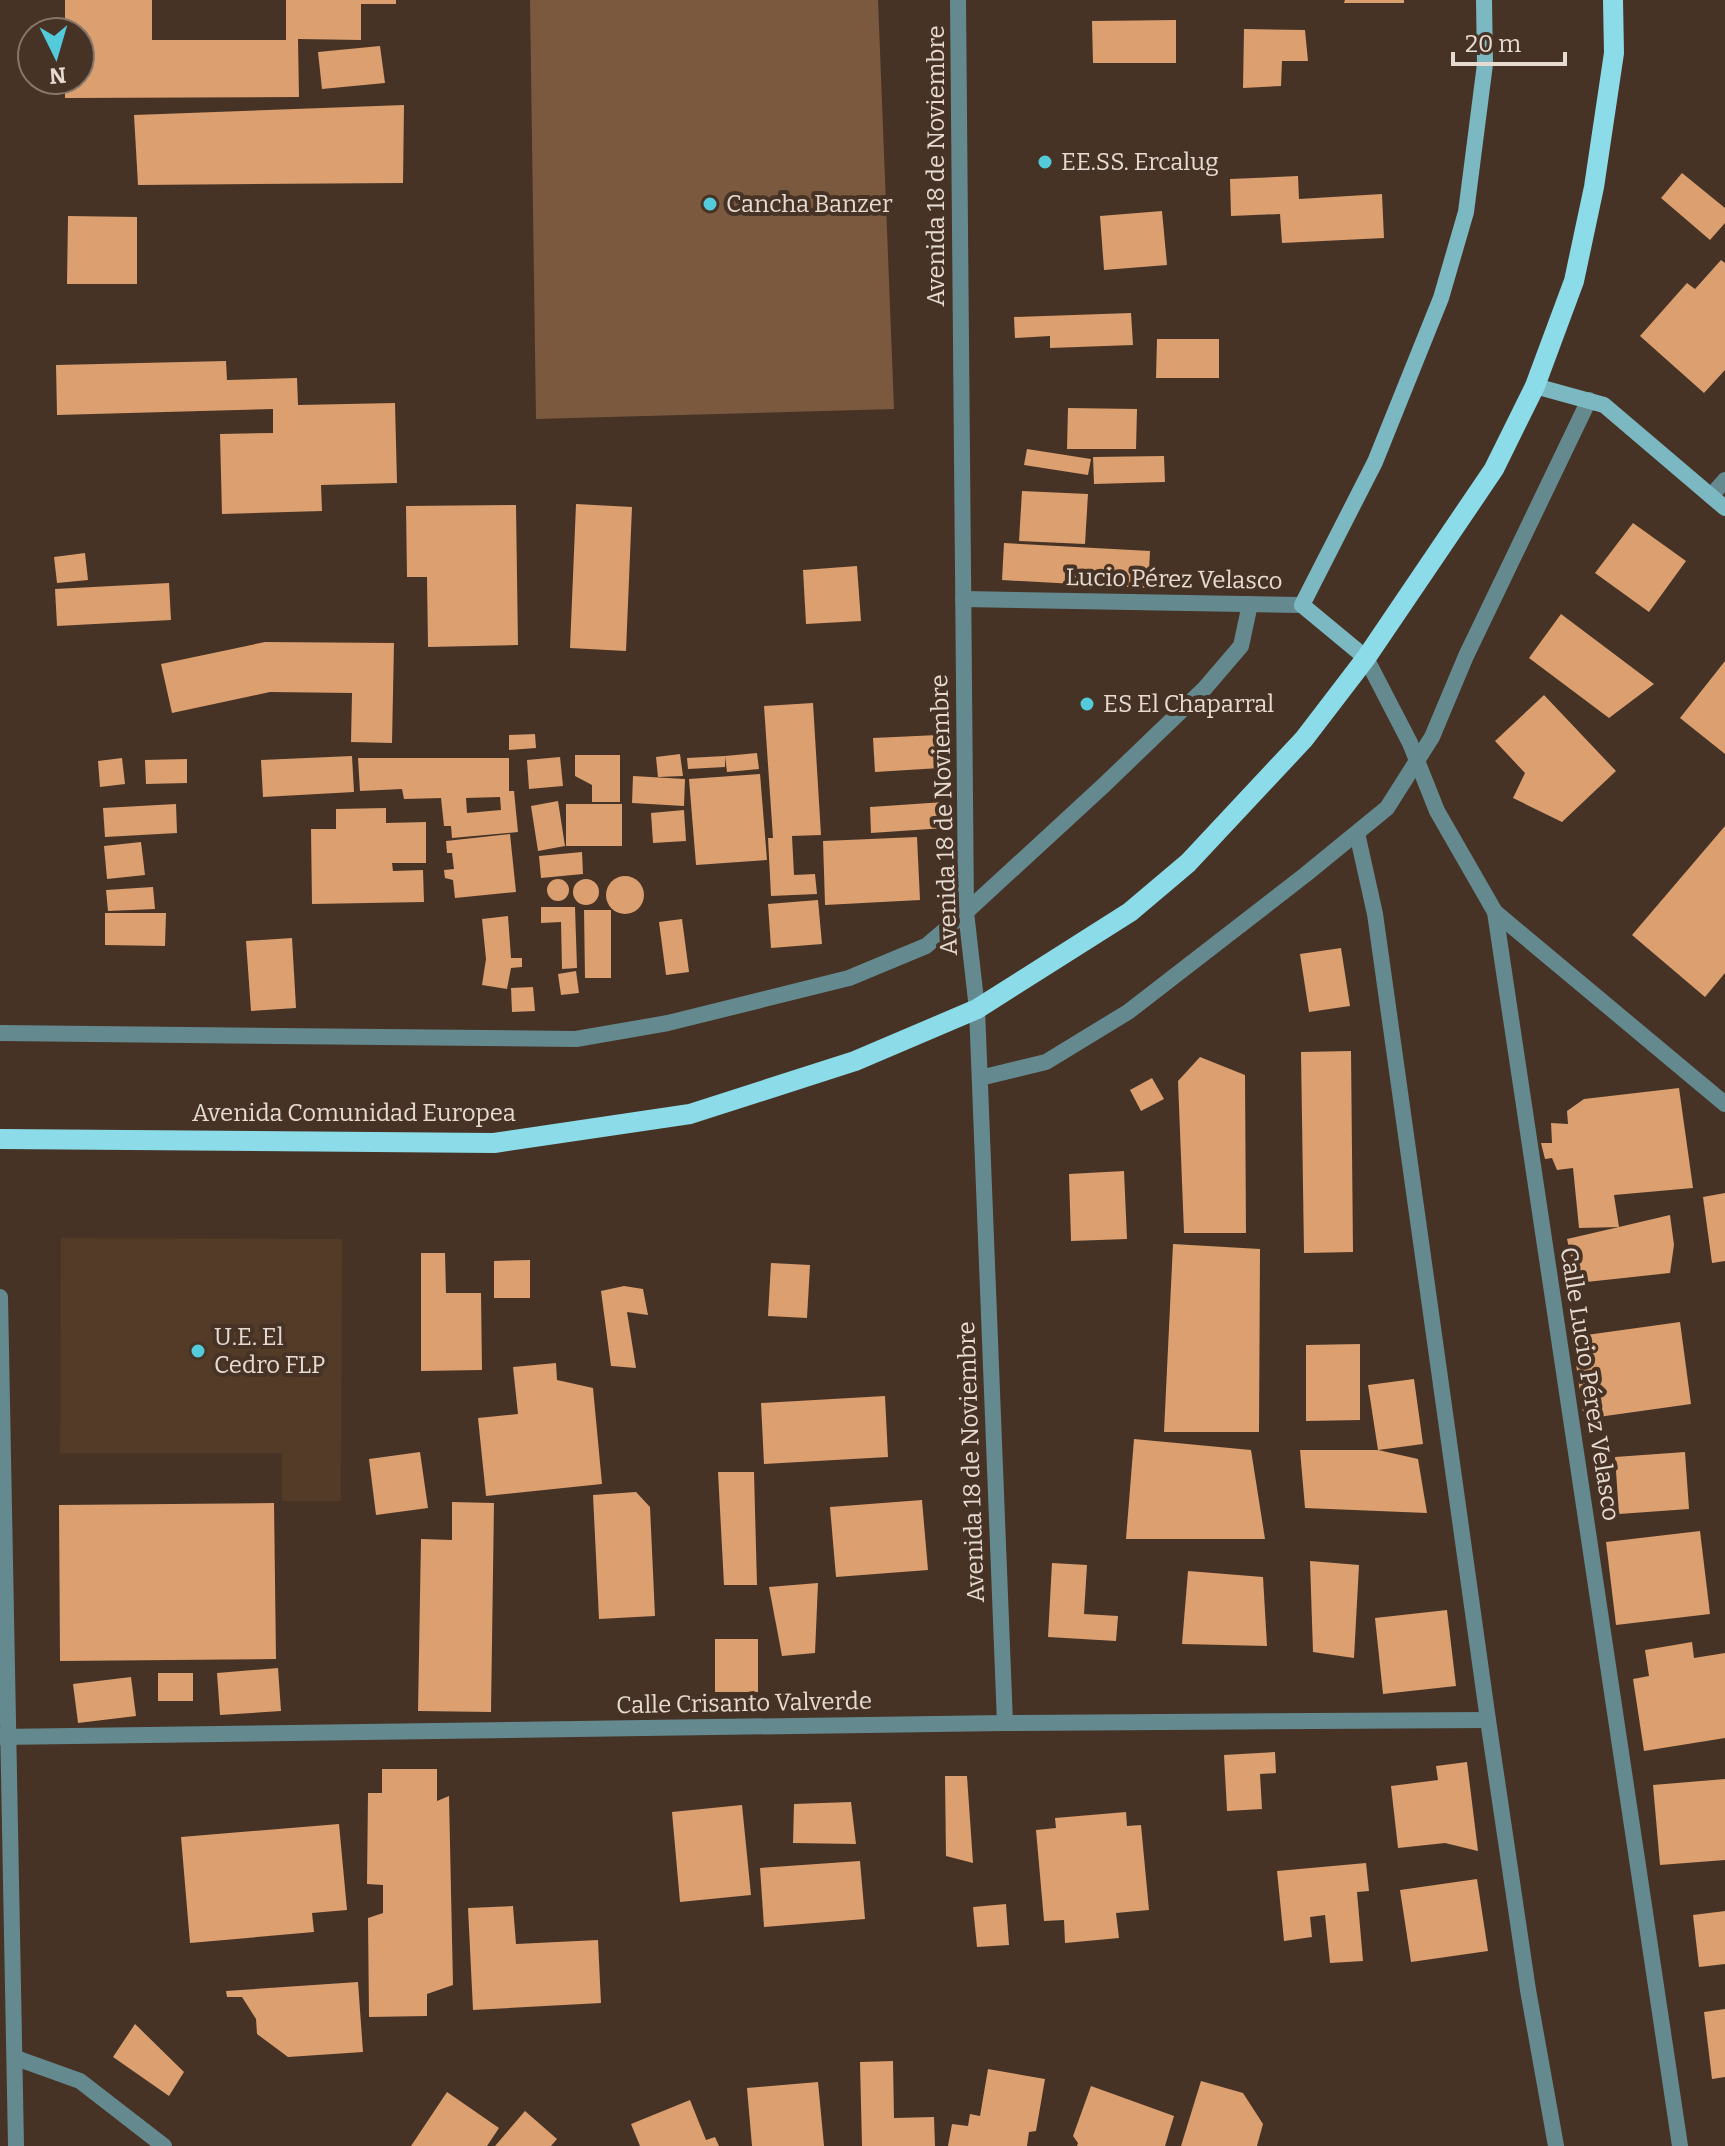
<svg xmlns="http://www.w3.org/2000/svg" width="1725" height="2146" font-family="Bitter,serif">
	<rect width="100%" height="100%" fill="#463325"/>
	<polygon fill="#533b28" points="61,1238 342,1239 341,1501 282,1501 282,1453 60,1453"/>
	<polygon fill="#7b593f" points="530,0 878,0 894,409 536,419"/>
	<g fill="#db9f70" fill-rule="evenodd">
		<polygon points="65,0 152,0 152,40 286,40 286,0 396,0 396,4 361,4 361,40 298,39 299,97 65,98 65,80 80,80 80,32 65,32"/>
		<polygon points="1345,0 1404,0 1404,3 1344,3"/>
		<polygon points="1176,20 1176,63 1093,63 1092,21"/>
		<polygon points="1244,29 1305,30 1308,61 1282,61 1281,86 1243,88"/>
		<polygon points="380,46 385,83 322,89 318,52"/>
		<polygon points="404,105 403,183 138,185 134,115"/>
		<polygon points="1682,173 1725,208 1725,223 1710,240 1661,198"/>
		<polygon points="1298,176 1299,199 1382,194 1384,238 1282,243 1280,214 1231,216 1230,179"/>
		<polygon points="1162,211 1167,265 1104,270 1100,216"/>
		<polygon points="68,216 137,217 137,284 67,284"/>
		<polygon points="1721,260 1725,263 1725,370 1704,393 1640,336 1687,283 1695,289"/>
		<polygon points="1131,313 1133,345 1050,348 1050,336 1015,338 1014,317"/>
		<polygon points="1157,339 1219,339 1219,378 1156,378"/>
		<polygon points="226,361 227,380 297,378 298,405 395,403 397,483 321,485 322,511 222,514 220,434 273,433 273,409 57,415 56,365"/>
		<polygon points="1068,408 1137,409 1136,449 1067,449"/>
		<polygon points="1027,449 1091,459 1088,475 1024,465"/>
		<polygon points="1164,456 1165,482 1094,484 1093,457"/>
		<polygon points="1022,491 1088,494 1085,544 1019,541"/>
		<polygon points="576,504 632,507 626,651 570,648"/>
		<polygon points="516,505 518,645 428,647 427,577 407,577 406,506"/>
		<polygon points="1633,523 1686,561 1649,612 1595,573"/>
		<polygon points="1004,543 1150,551 1148,588 1002,580"/>
		<polygon points="85,553 88,580 57,583 54,557"/>
		<polygon points="857,566 861,621 806,624 803,570"/>
		<polygon points="169,583 171,620 57,626 55,589"/>
		<polygon points="1561,614 1654,684 1609,718 1529,658"/>
		<polygon points="265,642 394,643 392,743 351,742 352,693 270,692 172,713 161,664"/>
		<polygon points="1725,661 1725,754 1680,718"/>
		<polygon points="1544,695 1616,771 1562,822 1513,798 1525,773 1495,741"/>
		<polygon points="813,703 821,835 792,836 794,875 815,874 817,894 771,896 768,838 773,838 764,706"/>
		<polygon points="535,734 536,748 509,750 509,735"/>
		<polygon points="938,735 940,768 875,772 873,738"/>
		<polygon points="757,753 759,769 727,772 725,756"/>
		<polygon points="680,754 683,776 658,777 656,757"/>
		<polygon points="575,755 620,755 620,802 592,802 592,785 575,776"/>
		<polygon points="352,756 354,792 263,797 261,760"/>
		<polygon points="725,756 725,767 688,769 687,758"/>
		<polygon points="560,757 563,786 529,789 527,760"/>
		<polygon points="122,758 125,784 100,787 98,761"/>
		<path d="M358 758H509V791H514L518 832 452 838 451 826H444L441 798 404 799 402 789 360 791ZM500 797 501 810 467 813 466 798Z"/>
		<polygon points="187,759 187,783 146,784 145,760"/>
		<polygon points="760,774 767,860 696,865 689,779"/>
		<polygon points="633,776 685,779 684,806 632,803"/>
		<polygon points="558,801 565,846 538,851 531,806"/>
		<polygon points="944,802 945,828 871,833 870,807"/>
		<polygon points="176,804 177,833 105,837 103,808"/>
		<rect x="566" y="804" width="56" height="42"/>
		<polygon points="386,808 386,823 426,822 426,863 392,863 393,871 423,870 424,902 312,904 311,829 336,829 336,809"/>
		<polygon points="684,810 686,841 653,843 651,813"/>
		<polygon points="1725,826 1725,973 1705,997 1632,935"/>
		<polygon points="510,834 516,892 455,898 453,880 445,878 444,870 454,869 452,853 447,853 446,841"/>
		<polygon points="917,837 920,900 825,905 823,841"/>
		<polygon points="141,842 145,875 107,879 104,846"/>
		<polygon points="582,852 583,874 541,878 539,856"/>
		<circle cx="625" cy="895" r="19"/>
		<circle cx="586" cy="892" r="13"/>
		<circle cx="558" cy="890" r="11"/>
		<polygon points="153,887 155,909 108,911 106,890"/>
		<polygon points="818,900 822,944 771,948 768,904"/>
		<polygon points="541,907 575,907 577,968 562,969 561,922 541,923"/>
		<polygon points="584,910 611,910 611,978 585,978"/>
		<polygon points="105,913 166,913 165,946 105,945"/>
		<polygon points="508,916 511,958 522,958 522,967 511,968 507,989 482,985 486,959 482,919"/>
		<polygon points="682,919 689,972 666,975 659,922"/>
		<polygon points="292,938 296,1008 251,1011 246,941"/>
		<polygon points="1341,948 1350,1006 1309,1012 1300,954"/>
		<polygon points="576,971 579,993 561,995 558,974"/>
		<polygon points="533,987 535,1011 512,1012 511,988"/>
		<polygon points="1351,1051 1353,1252 1304,1253 1301,1052"/>
		<polygon points="1200,1057 1245,1075 1246,1233 1184,1233 1178,1081"/>
		<polygon points="1152,1078 1164,1099 1141,1111 1130,1090"/>
		<polygon points="1679,1088 1693,1188 1614,1195 1619,1227 1670,1215 1674,1245 1670,1273 1577,1283 1567,1239 1619,1227 1579,1228 1573,1168 1557,1170 1552,1158 1545,1159 1541,1143 1552,1143 1551,1123 1568,1124 1567,1111 1584,1099"/>
		<polygon points="1124,1171 1127,1239 1071,1241 1069,1174"/>
		<polygon points="1725,1193 1725,1261 1712,1263 1703,1197"/>
		<polygon points="1173,1244 1260,1249 1259,1432 1164,1432"/>
		<polygon points="421,1253 445,1253 446,1293 481,1293 482,1370 421,1371"/>
		<polygon points="530,1260 530,1298 494,1298 494,1261"/>
		<polygon points="771,1263 810,1265 807,1318 768,1316"/>
		<polygon points="624,1286 643,1289 648,1315 627,1312 636,1368 611,1366 601,1291"/>
		<polygon points="1680,1322 1691,1404 1584,1419 1572,1337"/>
		<polygon points="1360,1344 1360,1420 1306,1421 1306,1345"/>
		<polygon points="556,1363 557,1380 593,1388 602,1484 486,1496 478,1418 518,1414 513,1367"/>
		<polygon points="1414,1379 1423,1444 1378,1450 1368,1385"/>
		<polygon points="885,1396 888,1457 764,1464 761,1403"/>
		<polygon points="1134,1439 1251,1450 1265,1539 1126,1539"/>
		<polygon points="1300,1450 1378,1450 1418,1459 1427,1513 1305,1508"/>
		<polygon points="420,1452 428,1508 376,1515 369,1459"/>
		<polygon points="1685,1452 1689,1509 1619,1514 1615,1457"/>
		<polygon points="718,1472 754,1472 757,1585 724,1585"/>
		<polygon points="636,1492 650,1507 655,1616 599,1619 593,1495"/>
		<polygon points="922,1500 928,1570 836,1577 830,1507"/>
		<polygon points="452,1502 494,1503 491,1712 418,1711 421,1539 452,1540"/>
		<polygon points="274,1503 276,1659 60,1661 59,1505"/>
		<polygon points="1700,1531 1710,1614 1616,1625 1606,1542"/>
		<polygon points="1310,1561 1359,1565 1354,1658 1313,1652"/>
		<polygon points="1052,1563 1087,1565 1084,1614 1118,1616 1116,1641 1048,1637"/>
		<polygon points="1188,1571 1263,1577 1267,1646 1182,1644"/>
		<polygon points="818,1583 815,1653 782,1656 769,1587"/>
		<polygon points="1447,1610 1456,1686 1383,1694 1375,1618"/>
		<rect x="715" y="1639" width="43" height="53"/>
		<polygon points="1692,1642 1694,1658 1725,1653 1725,1738 1644,1751 1633,1679 1649,1676 1645,1650"/>
		<polygon points="278,1668 281,1711 220,1715 217,1673"/>
		<rect x="158" y="1673" width="35" height="28"/>
		<polygon points="131,1677 136,1716 78,1723 73,1684"/>
		<polygon points="1275,1752 1276,1773 1260,1774 1262,1809 1227,1811 1224,1755"/>
		<polygon points="1467,1762 1478,1851 1445,1843 1398,1848 1391,1786 1438,1780 1436,1766"/>
		<polygon points="382,1769 437,1769 437,1801 449,1796 453,1985 427,1994 427,2016 369,2017 368,1918 383,1913 383,1885 367,1884 368,1793 382,1793"/>
		<polygon points="945,1776 967,1776 973,1863 946,1856"/>
		<polygon points="1725,1779 1725,1860 1660,1865 1653,1785"/>
		<polygon points="851,1802 856,1844 793,1843 794,1804"/>
		<polygon points="742,1805 751,1895 680,1902 672,1812"/>
		<polygon points="1126,1812 1127,1826 1141,1825 1149,1910 1116,1913 1119,1938 1065,1943 1064,1920 1044,1921 1036,1830 1056,1828 1055,1818"/>
		<polygon points="339,1824 347,1910 312,1913 314,1932 190,1943 181,1837"/>
		<polygon points="860,1861 865,1919 764,1927 760,1868"/>
		<polygon points="1366,1863 1369,1891 1357,1892 1363,1961 1330,1963 1325,1915 1310,1917 1312,1937 1284,1941 1277,1871"/>
		<polygon points="1477,1879 1488,1951 1411,1962 1400,1890"/>
		<polygon points="1006,1904 1009,1945 977,1947 973,1907"/>
		<polygon points="513,1906 516,1944 598,1940 601,2003 473,2010 468,1908"/>
		<polygon points="1725,1911 1725,1964 1699,1967 1693,1915"/>
		<polygon points="358,1982 363,2052 288,2057 257,2034 256,2019 242,1997 227,1997 226,1991"/>
		<polygon points="1725,2009 1725,2077 1712,2079 1704,2012"/>
		<polygon points="135,2024 184,2072 169,2096 113,2057"/>
		<polygon points="893,2061 894,2118 934,2117 935,2146 862,2146 860,2062"/>
		<polygon points="988,2069 1045,2079 1036,2131 1029,2132 1027,2146 948,2146 952,2124 968,2126 970,2114 980,2116"/>
		<polygon points="1201,2081 1243,2093 1263,2124 1257,2146 1181,2146"/>
		<polygon points="818,2082 824,2146 752,2146 747,2088"/>
		<polygon points="1091,2086 1174,2116 1165,2146 1077,2146 1078,2143 1073,2136"/>
		<polygon points="447,2092 499,2128 487,2146 411,2146"/>
		<polygon points="690,2100 706,2140 715,2137 719,2146 640,2146 631,2124"/>
		<polygon points="525,2111 557,2139 551,2146 495,2146"/>
	</g>
	<g fill="none" stroke-linecap="round" stroke-linejoin="round">
		<polyline stroke="#648a90" stroke-width="16" points="966,912 1103,786 1205,688 1241,646 1250,604"/>
		<g stroke="#648a90" stroke-width="16">
			<polyline points="958,0 966,912 977,1009 1005,1723"/>
			<polyline points="1711,496 1725,480"/>
			<polyline points="963,599 1302,605"/>
			<polyline points="1366,658 1410,743 1437,811 1495,912 1680,2146"/>
			<polyline points="1357,833 1375,914 1488,1720 1528,1990 1556,2146"/>
			<polyline points="1495,912 1725,1104"/>
			<polyline points="0,1033 576,1039 668,1023 849,978 926,946 966,912"/>
			<polyline points="980,1078 1046,1062 1128,1012 1305,875 1387,808 1432,737 1466,656 1589,400"/>
			<polyline points="0,1297 16,2146"/>
			<polyline points="0,1737 1005,1723 1488,1720"/>
			<polyline points="16,2058 80,2081 164,2146"/>
		</g>
		<g stroke="#7bb8c2" stroke-width="16">
			<polyline points="1535,386 1604,405 1725,508"/>
			<polyline points="1366,658 1302,605 1375,462 1441,298 1466,212 1485,64 1484,0"/>
		</g>
		<polyline stroke="#8bdce8" stroke-width="20" points="0,1139 494,1143 690,1114 855,1061 977,1009 1130,912 1188,863 1304,739 1366,658 1494,469 1535,386 1574,281 1594,187 1614,53 1613,0"/>
	</g>
	<g fill="#53cbdb" stroke="#463325" stroke-width="3">
		<circle cx="1045" cy="162" r="8"/>
		<circle cx="710" cy="204" r="8"/>
		<circle cx="1087" cy="704" r="8"/>
		<circle cx="198" cy="1351" r="8"/>
	</g>
	<g text-anchor="middle" stroke-width="8" stroke-linejoin="round" paint-order="stroke">
		<g font-size="24" fill="#e6dad1" stroke="#463325" text-anchor="start">
			<text x="1061" y="170">EE.SS. Ercalug</text>
			<text x="726" y="212">Cancha Banzer</text>
			<text x="1103" y="712">ES El Chaparral</text>
			<text x="214" y="1345">U.E. El<tspan x="214" dy="28">Cedro FLP</tspan></text>
		</g>
		<g font-size="24" fill="#e6dad1" stroke="#463325">
			<text transform="translate(936 166) rotate(-90)" y="8">Avenida 18 de Noviembre</text>
			<text transform="translate(1174 579) rotate(1)" y="8">Lucio Pérez Velasco</text>
			<text transform="translate(944 815) rotate(-92)" y="8">Avenida 18 de Noviembre</text>
			<text x="354" y="1121">Avenida Comunidad Europea</text>
			<text transform="translate(1590 1384) rotate(81)" y="8">Calle Lucio Pérez Velasco</text>
			<text transform="translate(971 1462) rotate(-92)" y="8">Avenida 18 de Noviembre</text>
			<text transform="translate(744 1703) rotate(-1)" y="8">Calle Crisanto Valverde</text>
		</g>
	</g>
	<g transform="translate(56 56) rotate(175)"><circle r="38" fill="#463325" stroke="#86766a" stroke-width="2"/>
	<path d="M0-6L14 30L0 20L-14 30Z" fill="#53cbdb"/>
	<text y="-12" font-size="22" font-weight="bold" text-anchor="middle" fill="#e6dad1">N</text>
	</g>
	<path d="M1453 52v12h112v-12" fill="none" stroke="#e6dad1" stroke-width="4"/>
	<text x="1465" y="52" font-size="24" fill="#e6dad1" stroke="#463325" stroke-width="6" paint-order="stroke">20 m</text>
</svg>
